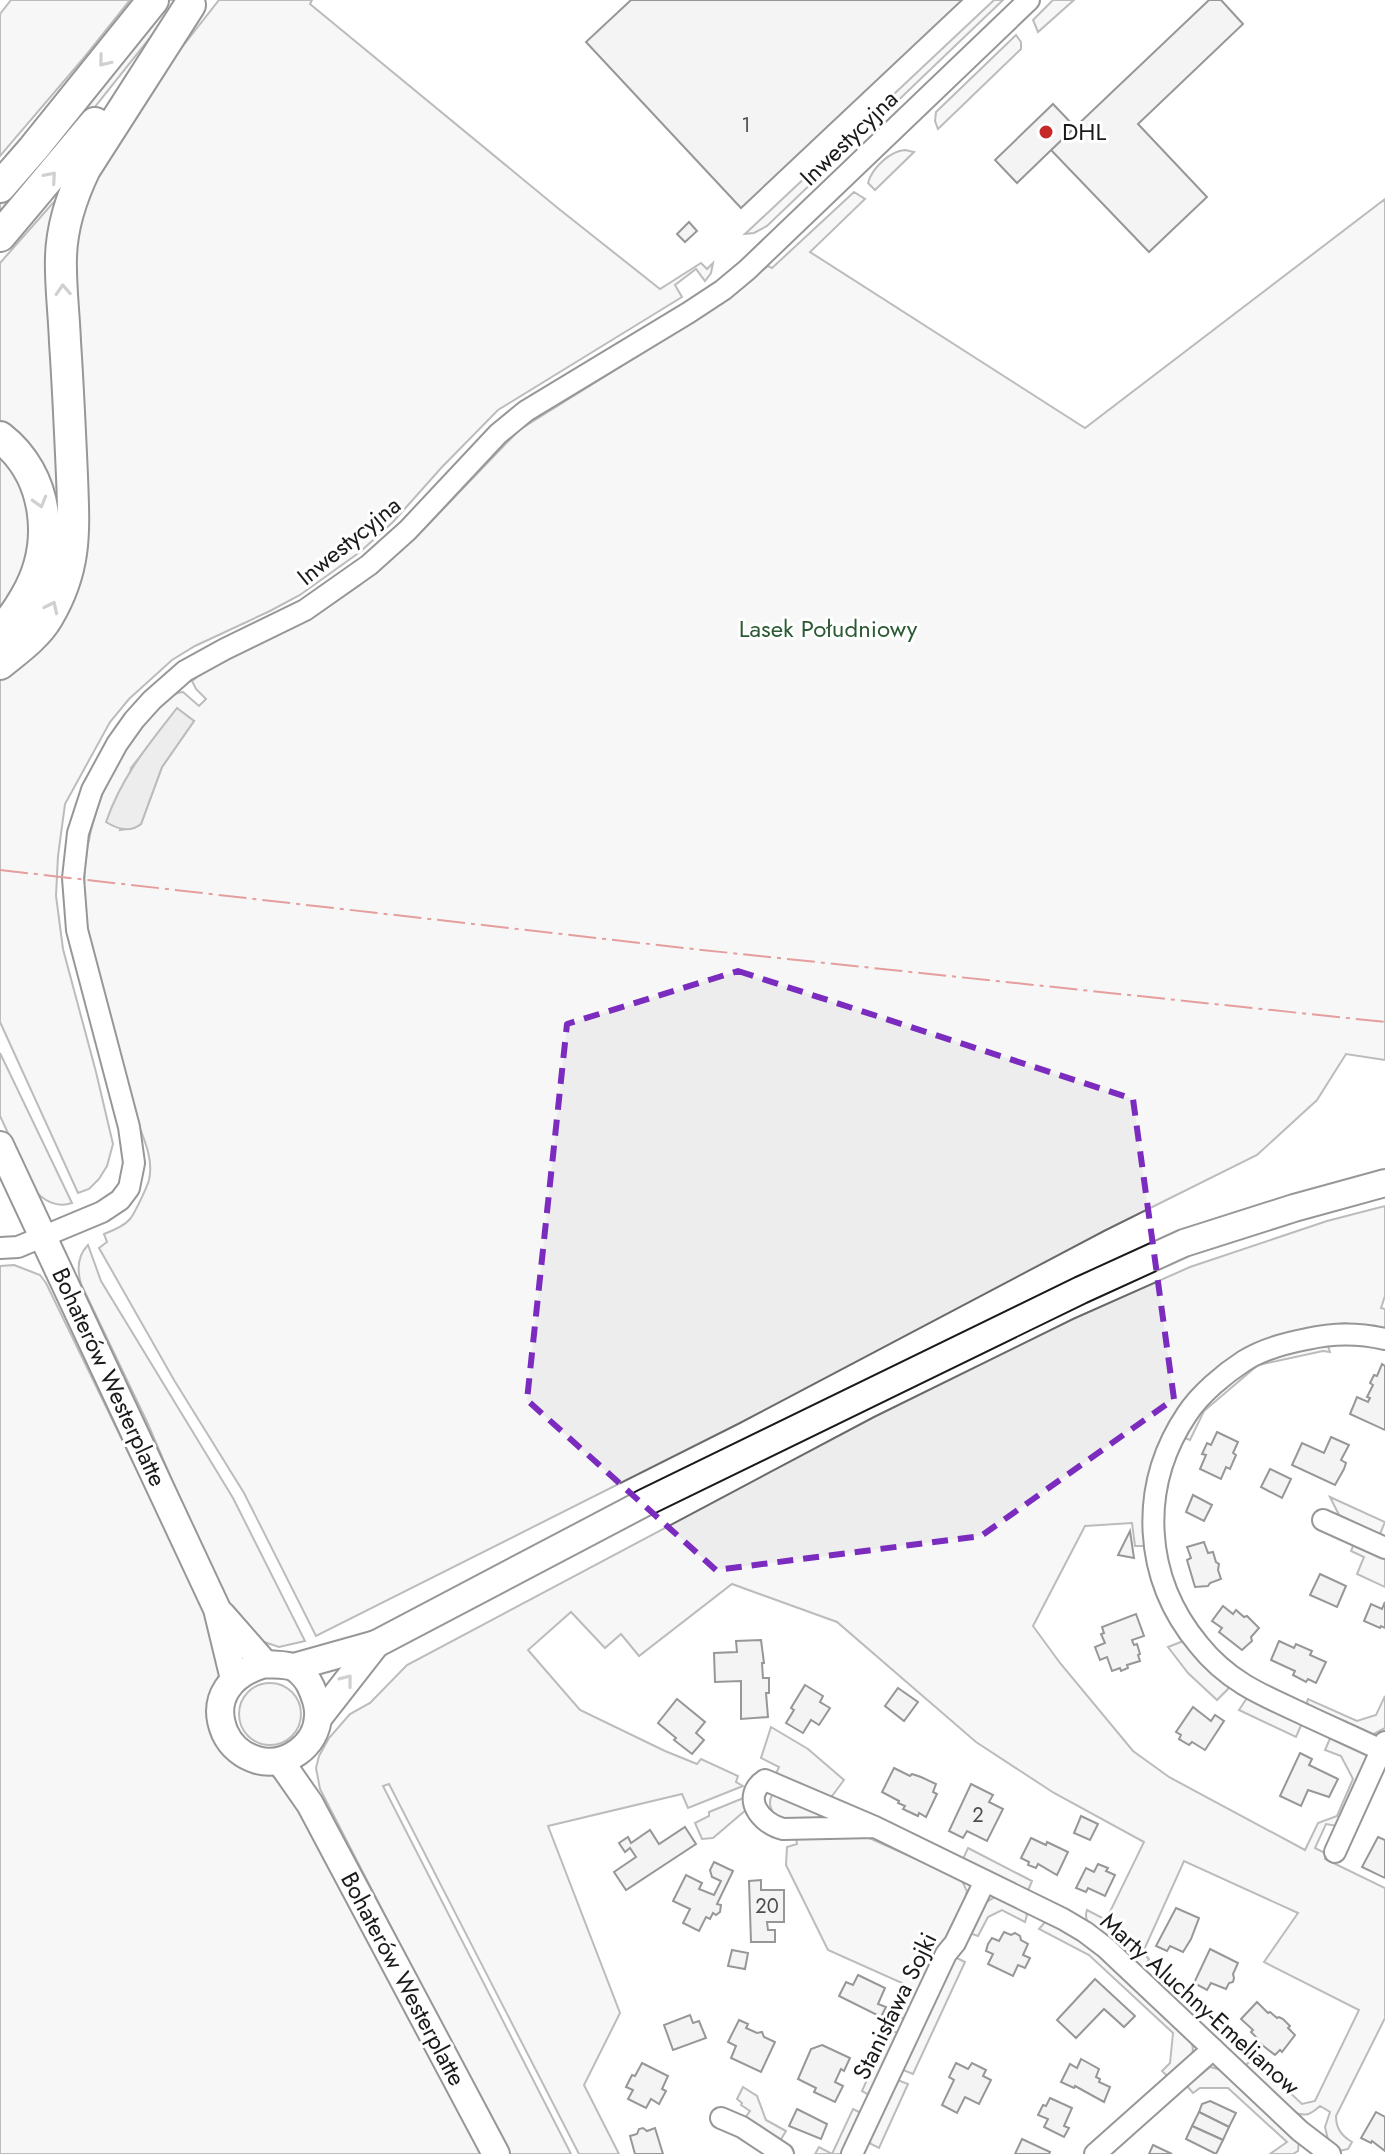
<svg xmlns="http://www.w3.org/2000/svg" width="1385" height="2154" font-family="Jost,sans-serif">
	<rect width="100%" height="100%" fill="#fff"/>
	<g fill="#ededed" stroke="#6a6a6a" stroke-width="2" fill-rule="evenodd">
		<polygon points="11,0 130,0 82,60 0,156 0,14"/>
		<polygon points="167,0 180,0 59,152 0,221 0,204 51,146"/>
		<polygon points="219,0 312,0 310,4 559,209 660,289 701,263 707,269 713,263 711,273 705,281 696,269 675,285 682,297 498,410 442,467 393,522 360,552 300,595 270,611 195,646 172,660 129,699 110,722 65,804 58,856 56,896 63,949 96,1072 113,1144 107,1166 99,1179 89,1189 78,1193 0,1022 0,676 56,625 75,234 97,167 153,84"/>
		<polygon points="994,0 1003,0 767,226 754,233 745,234"/>
		<polygon points="1053,0 1074,0 1038,32 1033,20"/>
		<polygon points="1016,35 1021,42 1021,49 938,129 935,121 936,112"/>
		<path d="M905 150 914 152 875 190 868 183C872 168 890 151 905 150Z"/>
		<polygon points="67,187 64,530 53,556 0,426 0,263"/>
		<path d="M854 192 865 199 810 252 1085 428 1385 199V1060L1346 1054 1317 1100 1257 1155 1104 1231 738 1424 316 1636 244 1493 174 1380 99 1248 107 1242 104 1234C112 1231 125 1225 130 1219 135 1213 147 1187 149 1180 155 1154 138 1128 131 1104 121 1069 113 1033 104 997 95 963 84 925 84 889 84 834 102 780 135 736 145 724 168 692 183 692L199 706 206 699 196 689 192 681 203 672 312 618 360 585 424 529 519 430 681 329 768 266 772 268ZM177 709 194 721 162 767 141 824 134 828 120 830 131 768Z"/>
		<polygon points="0,452 14,468 32,517 25,572 0,615"/>
		<path d="M0 1053 72 1203C57 1208 43 1201 34 1189L0 1116Z"/>
		<path d="M1385 1206V1296L1381 1308 1385 1309V1331L1345 1323 1326 1326 1272 1339 1194 1393 1147 1546H1135L1132 1523 1085 1526 1033 1626 1060 1663 1133 1751 1169 1777 1305 1850 1318 1823 1337 1816 1353 1779 1341 1756 1325 1750 1332 1734 1367 1753 1369 1763 1337 1826 1326 1824 1315 1848 1327 1854 1325 1859 1385 1888V2018L1336 2116C1336 2129 1342 2136 1352 2142L1348 2149 1340 2151 1329 2144 1325 2127 1330 2112 1320 2106C1310 2115 1306 2117 1293 2112L1244 2067 1253 2058 1302 2104 1315 2101 1359 2010 1264 1962 1298 1913 1184 1861 1143 1952 1149 1959 1145 1966 1138 1967 1127 1954 1129 1939 1123 1933 1120 1943 1116 1945C1103 1936 1081 1927 1087 1910L1106 1920 1144 1842 1054 1793 976 1742 837 1622 732 1584 639 1656 621 1634 605 1648 571 1612 528 1650 580 1710 665 1751 697 1764 701 1759 738 1776 736 1782 743 1786 688 1808 682 1794 548 1826 620 2013 584 2085 619 2154H579L389 1784 383 1786 571 2154H508L320 1789 316 1768 319 1756 329 1738 350 1714 370 1703 407 1665 874 1417 1073 1319 1190 1267 1327 1221Z"/>
		<path d="M88 1245 101 1281 233 1498 305 1641 279 1647 264 1642 245 1628 228 1605 204 1555 148 1424 81 1284C77 1270 77 1256 88 1245Z"/>
		<polygon points="14,1265 40,1275 46,1283 209,1619 220,1675 209,1699 210,1725 213,1738 221,1750 249,1771 272,1775 306,1812 487,2154 0,2154 0,1266"/>
		<polygon points="1327,1343 1330,1352 1323,1351 1258,1365 1204,1411 1190,1440 1182,1437 1206,1401 1266,1356"/>
		<polygon points="1330,1497 1385,1522 1380,1534 1377,1537 1362,1528 1360,1525 1339,1515"/>
		<polygon points="1355,1541 1385,1555 1385,1587 1357,1574 1364,1557 1351,1551"/>
		<polygon points="1186,1640 1228,1682 1228,1689 1217,1700 1188,1673 1168,1647"/>
		<circle cx="270" cy="1714" r="31"/>
		<polygon points="1385,1696 1385,1728 1372,1735 1310,1710 1307,1702 1308,1699 1357,1721 1376,1715"/>
		<polygon points="1250,1697 1303,1721 1296,1737 1239,1710 1247,1698"/>
		<polygon points="771,1727 808,1749 844,1780 829,1800 774,1778 779,1767 761,1758"/>
		<path d="M776 1794 842 1818 783 1822C774 1815 766 1807 772 1795Z"/>
		<polygon points="746,1797 747,1809 713,1838 702,1839 695,1823 709,1816 709,1812"/>
		<polygon points="851,1836 867,1837 961,1879 967,1891 965,1899 908,2021 898,2016 911,1987 828,1950 786,1865 787,1847 797,1844 796,1838"/>
		<polygon points="968,1848 1032,1881 1027,1893 962,1861"/>
		<path d="M997 1897 1025 1911 1027 1915 1025 1922 1002 1910 988 1917 978 1936 969 1933C976 1919 981 1900 997 1897Z"/>
		<path d="M1045 1922 1076 1936 1093 1949 1189 2038C1201 2056 1183 2068 1170 2079L1162 2071 1170 2063 1173 2033 1089 1955 1039 1929Z"/>
		<polygon points="955,1957 965,1962 913,2074 898,2068"/>
		<polygon points="889,2030 898,2033 901,2037 869,2095 862,2091"/>
		<polygon points="1210,2067 1222,2070 1299,2139 1298,2151 1293,2154 1270,2154 1287,2142 1228,2088 1200,2088 1193,2093 1187,2086"/>
		<polygon points="895,2079 908,2084 879,2148 871,2144 866,2135"/>
		<polygon points="743,2087 757,2096 766,2120 786,2131 777,2146 742,2122 750,2111 741,2105 742,2103 737,2099"/>
		<polygon points="853,2109 861,2113 845,2154 815,2154 819,2147 832,2154"/>
	</g>
	<path fill="#d7d7d7" stroke="#6a6a6a" stroke-width="2" d="M177 708 194 721 162 767 141 824C130 833 117 829 106 822 122 776 148 745 177 708Z"/>
	<g fill="#e6e6e6" stroke="#1a1a1a" stroke-width="2">
		<polygon points="631,0 962,0 741,208 586,42"/>
		<polygon points="1209,0 1221,0 1243,24 1138,124 1207,197 1149,252 1051,150"/>
		<polygon points="1053,104 1075,127 1017,183 995,160"/>
		<polygon points="689,222 697,231 685,242 677,234"/>
		<polygon points="1382,1364 1385,1366 1385,1430 1350,1414 1357,1397 1368,1402 1370,1398 1367,1397 1373,1385 1370,1383 1374,1375 1377,1376"/>
		<polygon points="1217,1432 1238,1442 1233,1453 1236,1455 1230,1469 1226,1467 1221,1479 1200,1469 1206,1455 1202,1454 1207,1443 1211,1445"/>
		<polygon points="1331,1437 1349,1445 1341,1460 1346,1463 1344,1469 1335,1485 1292,1465 1302,1443 1324,1453"/>
		<polygon points="1270,1469 1291,1479 1282,1498 1261,1487"/>
		<polygon points="1193,1495 1212,1505 1204,1521 1186,1512"/>
		<polygon points="1130,1531 1134,1558 1118,1555"/>
		<polygon points="1204,1542 1208,1553 1213,1552 1216,1562 1219,1564 1218,1570 1221,1579 1210,1583 1208,1586 1195,1587 1187,1560 1191,1558 1187,1547"/>
		<polygon points="1320,1574 1346,1586 1337,1607 1310,1595"/>
		<polygon points="1385,1602 1385,1628 1381,1626 1380,1628 1364,1621 1371,1604 1382,1609"/>
		<polygon points="1223,1606 1233,1614 1236,1610 1244,1617 1247,1616 1259,1628 1251,1637 1252,1641 1242,1650 1219,1632 1222,1628 1212,1621"/>
		<polygon points="1136,1614 1144,1636 1132,1640 1134,1645 1137,1644 1140,1654 1138,1655 1140,1661 1127,1665 1128,1668 1121,1671 1120,1668 1112,1671 1107,1657 1100,1660 1095,1647 1105,1643 1101,1634 1104,1633 1102,1627"/>
		<polygon points="761,1640 764,1663 762,1663 763,1678 769,1678 769,1693 766,1693 768,1717 741,1719 741,1681 715,1682 714,1653 737,1652 736,1641"/>
		<polygon points="1279,1641 1294,1648 1296,1644 1312,1651 1310,1655 1326,1662 1316,1683 1308,1679 1306,1682 1293,1675 1295,1671 1271,1660"/>
		<polygon points="805,1685 823,1696 820,1702 830,1708 819,1725 811,1720 803,1733 786,1723 794,1710 791,1708"/>
		<polygon points="898,1688 918,1702 904,1721 885,1706"/>
		<polygon points="677,1699 705,1722 696,1733 704,1740 692,1754 674,1740 676,1738 658,1723"/>
		<polygon points="1193,1707 1211,1721 1215,1715 1224,1721 1205,1750 1192,1742 1189,1745 1179,1739 1181,1735 1176,1732"/>
		<polygon points="1300,1753 1312,1759 1309,1765 1338,1779 1329,1797 1308,1790 1301,1806 1280,1796"/>
		<polygon points="894,1768 910,1776 912,1774 921,1777 936,1784 933,1792 937,1794 926,1817 919,1813 918,1816 903,1809 905,1806 898,1803 899,1801 882,1792"/>
		<polygon points="971,1784 993,1795 989,1802 1003,1809 987,1841 967,1831 963,1838 949,1831"/>
		<polygon points="1081,1816 1098,1824 1090,1840 1074,1833"/>
		<polygon points="685,1827 696,1844 626,1890 614,1872 636,1857 630,1848 625,1852 619,1843 628,1837 631,1843 650,1830 659,1844"/>
		<polygon points="1378,1837 1385,1840 1385,1878 1362,1867"/>
		<polygon points="1031,1838 1046,1845 1047,1842 1068,1852 1057,1875 1038,1864 1036,1868 1028,1865 1029,1862 1021,1858"/>
		<polygon points="714,1862 733,1871 717,1904 721,1905 720,1912 716,1915 713,1913 710,1919 706,1917 699,1931 683,1923 690,1909 673,1901 686,1875 702,1883 699,1889 714,1895 721,1881 712,1877 710,1870"/>
		<polygon points="1098,1864 1108,1868 1106,1871 1115,1875 1105,1896 1088,1888 1086,1892 1076,1888 1086,1868 1094,1872"/>
		<polygon points="761,1880 761,1890 784,1890 784,1922 767,1922 768,1930 775,1930 775,1942 751,1942 749,1881"/>
		<polygon points="1176,1908 1199,1918 1191,1939 1183,1952 1170,1946 1167,1951 1156,1946"/>
		<polygon points="1004,1932 1011,1935 1015,1933 1020,1936 1021,1940 1028,1944 1023,1955 1030,1958 1025,1968 1018,1965 1013,1976 988,1964 993,1954 986,1951 988,1944 992,1938 999,1941"/>
		<polygon points="1210,1949 1238,1963 1233,1974 1234,1978 1233,1982 1229,1983 1226,1989 1211,1983 1207,1990 1194,1983"/>
		<polygon points="732,1950 748,1953 745,1969 728,1966"/>
		<polygon points="858,1975 885,1988 878,2004 886,2007 881,2017 839,1996 846,1982 853,1985"/>
		<polygon points="1095,1979 1135,2016 1124,2027 1104,2009 1076,2038 1057,2020"/>
		<polygon points="1257,2002 1268,2013 1270,2012 1277,2018 1279,2017 1283,2019 1290,2026 1288,2028 1295,2035 1282,2052 1280,2050 1275,2055 1257,2041 1258,2039 1251,2032 1253,2030 1241,2019"/>
		<polygon points="690,2015 693,2023 699,2021 706,2038 673,2050 664,2025"/>
		<polygon points="739,2020 748,2024 746,2028 757,2033 762,2032 764,2037 775,2042 761,2072 731,2058 736,2046 728,2042"/>
		<polygon points="822,2045 850,2058 844,2071 841,2069 835,2082 843,2086 835,2102 814,2092 816,2088 798,2079 811,2049"/>
		<polygon points="1081,2059 1099,2069 1096,2077 1100,2079 1099,2082 1110,2087 1104,2102 1075,2086 1074,2088 1061,2082 1070,2064 1077,2068"/>
		<polygon points="642,2063 668,2076 662,2089 666,2091 659,2104 651,2099 646,2108 628,2099 633,2090 626,2087 632,2075 635,2076"/>
		<polygon points="956,2063 968,2069 972,2063 986,2070 983,2076 991,2080 979,2104 965,2097 957,2113 942,2105 954,2080 949,2077"/>
		<polygon points="1050,2098 1072,2108 1064,2126 1069,2128 1064,2137 1044,2127 1048,2119 1038,2115 1043,2105 1046,2106"/>
		<polygon points="1210,2101 1236,2113 1229,2127 1199,2112 1202,2104"/>
		<polygon points="797,2109 827,2124 821,2139 789,2126"/>
		<polygon points="1199,2112 1229,2127 1223,2140 1192,2126"/>
		<polygon points="1376,2112 1385,2117 1385,2151 1372,2141 1371,2143 1361,2138"/>
		<polygon points="1192,2126 1223,2140 1216,2154 1186,2139"/>
		<polygon points="643,2128 647,2131 655,2128 663,2154 635,2154 630,2136 637,2134 639,2129"/>
		<polygon points="1022,2139 1050,2152 1049,2154 1015,2154"/>
		<polygon points="1153,2145 1172,2154 1149,2154"/>
	</g>
	<g fill="none" stroke-linecap="round" stroke-linejoin="round">
		<defs>
			<g id="minor">
				<polyline points="0,1248 18,1247 102,1212 120,1200 129,1188 134,1163 129,1127 77,930 73,878 78,833 92,790 117,744 134,720 152,700 185,671 225,649 305,610 369,565 408,530 498,434 526,411 688,313 723,290 747,270 1029,0"/>
				<polyline points="1323,1520 1385,1548"/>
				<path d="M1381 1750C1354 1737 1326 1725 1299 1712 1259 1694 1227 1680 1199 1645 1143 1578 1138 1487 1187 1414 1200 1394 1224 1374 1244 1361 1263 1349 1286 1343 1307 1339 1333 1333 1359 1333 1385 1339"/>
				<path d="M875 1827 783 1829C761 1824 740 1797 765 1780L772 1783 875 1827 1063 1919 1085 1932 1106 1948 1300 2131 1330 2154"/>
				<polyline points="1335,1852 1385,1742"/>
				<polyline points="721,2118 742,2127 783,2154"/>
				<polyline points="852,2154 946,1954 955,1943 985,1881"/>
				<polyline points="1095,2154 1213,2049"/>
			</g>
			<g id="major">
				<polyline points="0,1145 217,1609 234,1679"/>
				<polyline points="222,1615 265,1664"/>
				<path d="M265 1664C273 1665 288 1664 295 1668 301 1672 308 1680 311 1687 315 1696 319 1706 318 1716 317 1746 285 1768 257 1760 243 1756 231 1746 225 1733 210 1698 232 1673 265 1664Z"/>
				<polyline points="294,1667 376,1644 644,1503 1081,1290 1184,1243 1294,1208 1385,1183"/>
				<polyline points="319,1717 376,1644"/>
				<polyline points="280,1761 310,1804 496,2154"/>
			</g>
			<g id="highway">
				<polyline points="0,187 33,149 153,0"/>
				<polyline points="0,236 95,123"/>
				<path d="M0 437C49 475 56 544 26 596 19 608 11 622 0 631"/>
				<path d="M0 664C17 650 37 636 48 617 77 568 74 531 72 476 70 431 68 386 65 342 64 313 60 284 61 256 62 226 72 196 85 169L190 5"/>
			</g>
		</defs>
		<use href="#minor" stroke="#1a1a1a" stroke-width="24"/>
		<use href="#major" stroke="#1a1a1a" stroke-width="30"/>
		<use href="#highway" stroke="#1a1a1a" stroke-width="34"/>
		<use href="#minor" stroke="#fff" stroke-width="20"/>
		<use href="#major" stroke="#fff" stroke-width="26"/>
		<use href="#highway" stroke="#fff" stroke-width="30"/>
		<polyline stroke="#c62828" stroke-width="2" stroke-dasharray="28 6 4 6" stroke-linecap="butt" points="0,870 693,949 1385,1022"/>
	</g>
	<defs><path id="oneway-chevron" d="M-2-3.5L2.5 0L-2 3.5" fill="none" stroke-width="1.6" stroke-linecap="round" stroke-linejoin="round" transform="scale(2)"/></defs>
	<g stroke="#989898">
		<use href="#oneway-chevron" transform="translate(104 61) rotate(129)"/>
		<use href="#oneway-chevron" transform="translate(51 177) rotate(-49)"/>
		<use href="#oneway-chevron" transform="translate(63 290) rotate(-93)"/>
		<use href="#oneway-chevron" transform="translate(40 502) rotate(74)"/>
		<use href="#oneway-chevron" transform="translate(52 607) rotate(-64)"/>
		<use href="#oneway-chevron" transform="translate(347 1680) rotate(-52)"/>
	</g>
	<path d="M0 0H1385V2154H0ZM738 971 1133 1099 1174 1399 981 1536 716 1570 527 1400 567 1024Z" fill="#fff" fill-opacity=".55" fill-rule="evenodd"/>
	<path fill="none" stroke="#7b2cbf" stroke-width="6" stroke-dasharray="16 10" stroke-linejoin="round" d="M738 971 1133 1099 1174 1399 981 1536 716 1570 527 1400 567 1024Z"/>
	<circle fill="#c62828" stroke="#fff" stroke-width="3" cx="1046" cy="132" r="8"/>
	<g text-anchor="middle" stroke-width="6" stroke-linejoin="round" paint-order="stroke">
		<g font-size="20" fill="#4d4d4d">
			<text x="746" y="132">1</text>
			<text x="978" y="1822">2</text>
			<text x="767" y="1913">20</text>
		</g>
		<g font-size="24" fill="#1a1a1a" stroke="#fff" text-anchor="start">
			<text x="1062" y="140">DHL</text>
		</g>
		<g font-size="24" fill="#1a1a1a" stroke="#fff">
			<text transform="translate(849 138) rotate(-44)" y="8">Inwestycyjna</text>
			<text transform="translate(349 541) rotate(-39)" y="8">Inwestycyjna</text>
			<text transform="translate(109 1377) rotate(65)" y="8">Bohaterów Westerplatte</text>
			<text transform="translate(403 1979) rotate(62)" y="8">Bohaterów Westerplatte</text>
			<text transform="translate(1200 2004) rotate(42)" y="8">Marty Aluchny-Emelianow</text>
			<text transform="translate(895 2006) rotate(-64)" y="8">Stanisława Sojki</text>
		</g>
		<g font-size="24" fill="#2b5a34" stroke="#fff">
			<text x="828" y="637">Lasek Południowy</text>
		</g>
	</g>
</svg>
